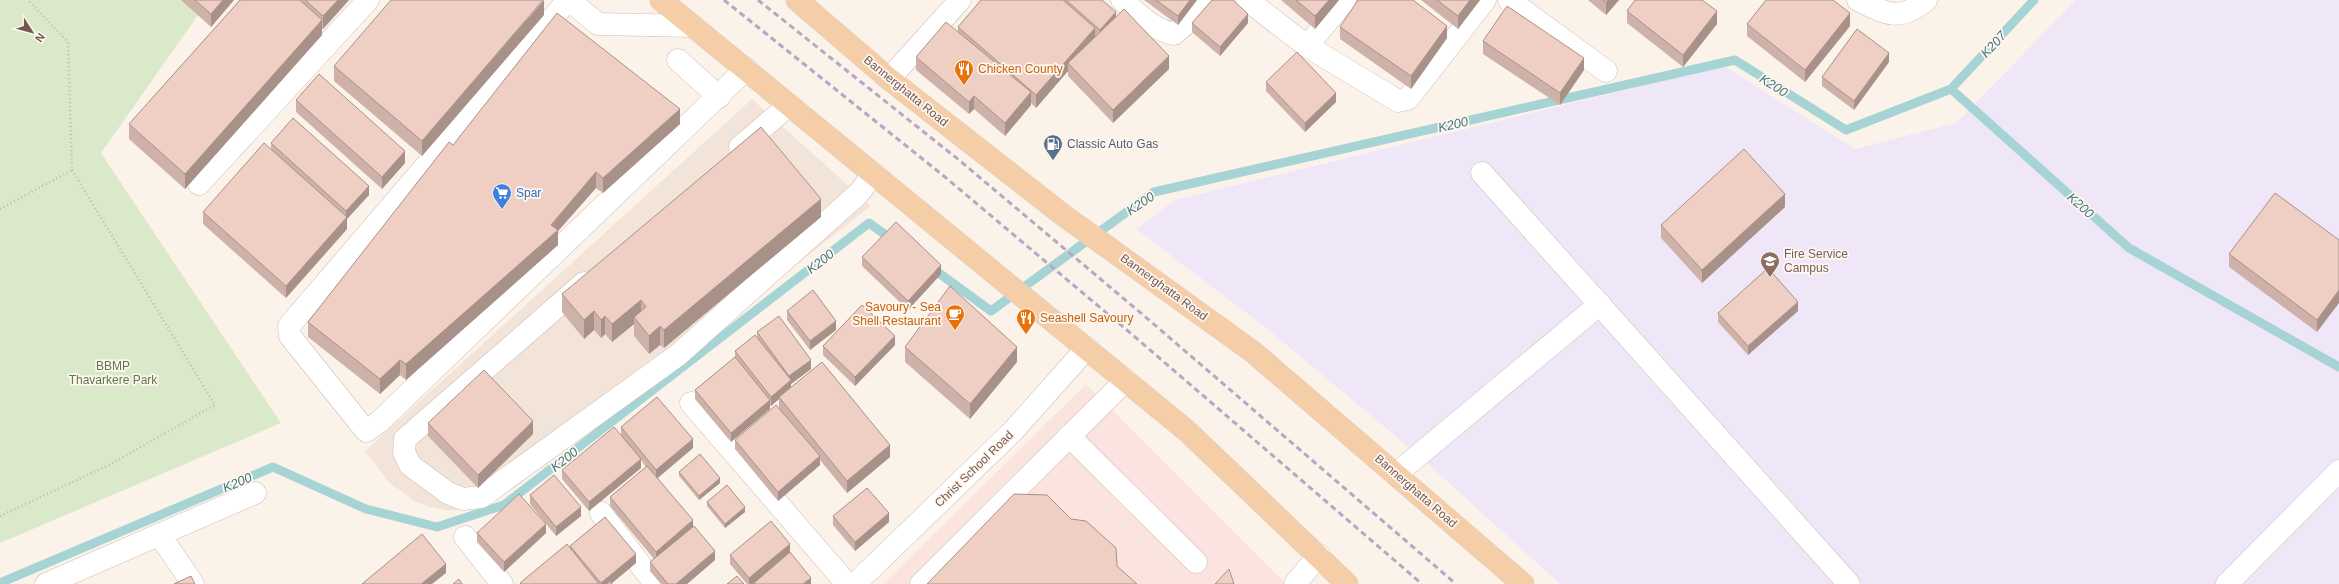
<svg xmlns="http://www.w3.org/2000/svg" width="2339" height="584" font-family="Arial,sans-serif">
	<rect width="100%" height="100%" fill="#fbf3ea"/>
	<polygon fill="#f3e4d9" points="752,99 871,206 496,500 462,510 445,510 429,507 414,501 389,482 365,451"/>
	<polygon fill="#fbe4df" points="1086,384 1286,584 883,584"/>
	<polygon fill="#efe7f8" points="2076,0 2339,0 2339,584 1560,584 1418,455 1265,327 1136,229 1175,200 1724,66 1855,149 1956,123"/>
	<polygon fill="#dae9c9" points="0,0 196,0 203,8 101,153 281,423 0,543"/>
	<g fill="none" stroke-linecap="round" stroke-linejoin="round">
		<g stroke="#a6d4d5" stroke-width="9">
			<polyline points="1951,89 2129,248 2339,367"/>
			<polyline points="932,268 991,311 1154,192 1735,60 1846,130 1951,89 2034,0"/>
			<polyline points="0,583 273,467 366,509 437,527 504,505 869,223 894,241"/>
		</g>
		<defs>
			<g id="minor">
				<polyline points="568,0 289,326 290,336 366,431 379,422 746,69"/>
				<polyline points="569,0 598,24 693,26"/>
				<path d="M1122 0C1138 14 1153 30 1174 34L1213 0"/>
				<polyline points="1247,0 1307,46 1398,101 1408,99 1485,0"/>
				<polyline points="1509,0 1606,71"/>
				<path d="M1858 0C1884 13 1900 23 1926 0"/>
				<polyline points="1307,46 1345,0"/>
				<polyline points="678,60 719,97"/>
				<polyline points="889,79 960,0"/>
				<polyline points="740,147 789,105"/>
				<polyline points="1482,173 1849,584"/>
				<polyline points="199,184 368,0"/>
				<polyline points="584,283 405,439 404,452 410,465 448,493 463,499 481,497 678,355 858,194 874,174"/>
				<polyline points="691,403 847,584"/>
				<polyline points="1069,436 1196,562"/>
				<polyline points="1396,474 1600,304"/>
				<polyline points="601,513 655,584"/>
				<polyline points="159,534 193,584"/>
				<polyline points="465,537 502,584"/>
				<polyline points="46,584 255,493"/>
				<polyline points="855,584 1013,431 1087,348"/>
				<polyline points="921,584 1126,380"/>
				<polyline points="1295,584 1319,555"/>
				<polyline points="2227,584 2339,471"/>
			</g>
			<g id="major">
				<polyline points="661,0 1187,431 1347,584"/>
				<polyline points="797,0 889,79 1063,215 1253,352 1523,584"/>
			</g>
		</defs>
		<use href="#minor" stroke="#cfbcb3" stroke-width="23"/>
		<use href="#major" stroke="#d8d0ce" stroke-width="23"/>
		<g stroke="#d4b2a6" stroke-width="2.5" stroke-dasharray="1 3" stroke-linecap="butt">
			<polyline points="0,209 72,170"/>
			<polyline points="0,516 109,465 215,405 72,170 68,42 28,0"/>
		</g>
		<use href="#minor" stroke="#fff" stroke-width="22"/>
		<use href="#major" stroke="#f5cea8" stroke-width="22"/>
		<g stroke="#b4a8c5" stroke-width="3" stroke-dasharray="6 4" stroke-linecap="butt">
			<polyline points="724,0 945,177 1128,331 1422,584"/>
			<polyline points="758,0 959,160 1142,314 1456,584"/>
		</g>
	</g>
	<g fill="#ceb2a9">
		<polygon points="181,0 234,0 211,27"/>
		<polygon points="240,0 349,0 323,29 322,28 322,35 185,189 129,139 129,124"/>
		<polygon points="981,0 1102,0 1116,17 1169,69 1113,123 1068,76 1068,71 1036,108 1031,103 1031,105 1005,136 974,109 969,114 916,70 916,57 958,31 958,27"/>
		<polygon points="1144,0 1197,0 1178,25"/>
		<polygon points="1281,0 1339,0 1315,29"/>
		<polygon points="1421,0 1480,0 1458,29"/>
		<polygon points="1588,0 1619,0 1606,15"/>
		<polygon points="1627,11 1717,24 1683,67 1627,23"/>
		<polygon points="544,15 422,156 334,81 334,66"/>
		<polygon points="1192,23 1248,23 1220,56 1192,32"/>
		<polygon points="1747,24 1850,26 1805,82 1747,36"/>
		<polygon points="1340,27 1447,38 1411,89 1340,39"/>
		<polygon points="1483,41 1584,70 1560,105 1483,54"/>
		<polygon points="1889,62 1854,110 1822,86 1822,77"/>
		<polygon points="1266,82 1336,102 1305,132 1266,91"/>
		<polygon points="296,100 405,163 382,189 296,112"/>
		<polygon points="680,124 603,193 596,188 558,231 558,245 406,380 400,375 380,394 308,337 308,322 453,145"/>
		<polygon points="271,143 369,195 347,219 347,229 286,298 203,224 203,212 271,149"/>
		<polygon points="1785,207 1702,283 1661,238 1661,225"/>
		<polygon points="821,217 664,348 660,345 649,354 634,336 634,324 612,342 605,334 601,338 594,330 584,339 562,312 562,294"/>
		<polygon points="2339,240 2317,332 2229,267 2229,254"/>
		<polygon points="862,257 941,274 908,310 862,266"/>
		<polygon points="787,311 836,330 810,350 787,320"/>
		<polygon points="1798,311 1748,355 1718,322 1718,313"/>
		<polygon points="757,332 811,369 791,384 791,387 890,457 847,493 820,460 820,465 778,501 735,449 735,440 779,408 779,399 771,406 770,405 770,409 731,442 695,399 695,390 735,357 735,351 757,337"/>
		<polygon points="895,345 855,386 823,355 823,346"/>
		<polygon points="905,347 1017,362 970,419 905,362"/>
		<polygon points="428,423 533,434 478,488 428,436"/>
		<polygon points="621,427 693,448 658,478 693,526 715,560 687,584 661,584 650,571 650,562 654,559 610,506 610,497 646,467 641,460 641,468 589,511 562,479 562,470 621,435"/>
		<polygon points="679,472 720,483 699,500 679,476"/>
		<polygon points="530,495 581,516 556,536 530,504"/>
		<polygon points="707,502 745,512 725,528 707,506"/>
		<polygon points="833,516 889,522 855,551 833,525"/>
		<polygon points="477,533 546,533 504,572 477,542"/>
		<polygon points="570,546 636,563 611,583 612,584 520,584 520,583 570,549"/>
		<polygon points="790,553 811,584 754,584 754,583 753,584 747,584 730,564 730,555"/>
	</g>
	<g fill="#a79189">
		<polygon points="223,0 234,0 211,27 211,14"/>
		<polygon points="338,0 349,0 323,29 323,16"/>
		<polygon points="544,0 544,15 422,156 422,141"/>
		<polygon points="1190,0 1197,0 1178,25 1178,16"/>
		<polygon points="1329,0 1339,0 1315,29 1315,16"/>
		<polygon points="1470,0 1480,0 1458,29 1458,16"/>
		<polygon points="1608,0 1619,0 1606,15 1606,3"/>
		<polygon points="1717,11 1717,24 1683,67 1683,55"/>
		<polygon points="1116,12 1116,21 1100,39 1100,30"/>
		<polygon points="1850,13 1850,26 1805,82 1805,70"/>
		<polygon points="1248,14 1248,23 1220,56 1220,47"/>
		<polygon points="322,20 322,35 185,189 185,174"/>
		<polygon points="1447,26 1447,38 1411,89 1411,76"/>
		<polygon points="1095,28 1095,41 1068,63 1068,71 1036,108 1036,95"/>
		<polygon points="1889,53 1889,62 1854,110 1854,101"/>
		<polygon points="1169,56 1169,69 1113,123 1113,110"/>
		<polygon points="1584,58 1584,70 1560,105 1560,93"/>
		<polygon points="1031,92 1031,105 1005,136 1005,123"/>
		<polygon points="1336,93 1336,102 1305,132 1305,123"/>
		<polygon points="974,96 974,109 969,114 969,102"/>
		<polygon points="680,109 680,124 603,193 603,178"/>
		<polygon points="405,151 405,163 382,189 382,177"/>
		<polygon points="596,172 596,188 558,231 558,245 406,380 406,364 551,225"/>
		<polygon points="369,186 369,195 347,219 347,229 286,298 286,286 346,218 346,211"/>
		<polygon points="1785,194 1785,207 1702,283 1702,270"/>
		<polygon points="821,199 821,217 664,348 664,330"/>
		<polygon points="941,265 941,274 908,310 908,301"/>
		<polygon points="2339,290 2339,303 2317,332 2317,320"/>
		<polygon points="641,300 641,318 634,317 634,324 612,342 612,324"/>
		<polygon points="1798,302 1798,311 1748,355 1748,346"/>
		<polygon points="594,311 594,330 584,339 584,320"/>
		<polygon points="605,316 605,334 601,338 601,320"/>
		<polygon points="836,321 836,330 810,350 810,341"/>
		<polygon points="660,326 660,345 649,354 649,336"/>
		<polygon points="895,336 895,345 855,386 855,377"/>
		<polygon points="1017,347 1017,362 970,419 970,404"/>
		<polygon points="400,360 400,375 380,394 380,379"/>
		<polygon points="811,360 811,369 791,384 791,389 779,397 779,399 771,406 771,397 789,381 789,376"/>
		<polygon points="770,400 770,409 731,442 731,433"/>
		<polygon points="533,421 533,434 478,488 478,475"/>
		<polygon points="693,439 693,448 656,479 656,470"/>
		<polygon points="890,445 890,457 847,493 847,481"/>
		<polygon points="820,456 820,465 778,501 778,492"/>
		<polygon points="641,459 641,468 589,511 589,502"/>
		<polygon points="720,478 720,483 699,500 699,496"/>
		<polygon points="581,507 581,516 556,536 556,527"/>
		<polygon points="745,507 745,512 725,528 725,524"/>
		<polygon points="889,513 889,522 855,551 855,542"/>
		<polygon points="693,520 693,530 656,561 656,552"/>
		<polygon points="546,524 546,533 504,572 504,562"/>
		<polygon points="790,544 790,553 753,584 749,584 749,578"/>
		<polygon points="715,551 715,560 687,584 676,584"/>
		<polygon points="636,554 636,563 611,584 601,584 601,583"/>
		<polygon points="446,564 446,573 432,584 421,584"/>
		<polygon points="811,578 811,584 803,584"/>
	</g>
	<g fill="#efcfc4" stroke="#a79189">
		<polygon points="195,0 223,0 211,14"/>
		<polygon points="240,0 300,0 322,20 185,174 129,124"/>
		<polygon points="305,0 338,0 323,16"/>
		<polygon points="391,0 543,0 422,141 334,66"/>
		<polygon points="981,0 1063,0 1095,28 1036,95 958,27"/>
		<polygon points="1066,0 1102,0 1116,12 1100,30"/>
		<polygon points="1156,0 1190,0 1178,16"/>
		<polygon points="1212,0 1233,0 1248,14 1220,47 1192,23"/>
		<polygon points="1296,0 1329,0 1315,16"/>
		<polygon points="1358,0 1413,0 1447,26 1411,76 1340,27"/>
		<polygon points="1437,0 1470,0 1458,16"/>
		<polygon points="1603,0 1608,0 1606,3"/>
		<polygon points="1635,0 1702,0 1717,11 1683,55 1627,11"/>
		<polygon points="1766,0 1833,0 1850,13 1805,70 1747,24"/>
		<polygon points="1507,6 1584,58 1560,93 1483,41"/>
		<polygon points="1124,9 1169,56 1113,110 1068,63"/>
		<polygon points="557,13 680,109 603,178 596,172 551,225 558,230 406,364 400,360 380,379 308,322 449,142 453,145"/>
		<polygon points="946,22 1031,92 1005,123 974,96 969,102 916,57"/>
		<polygon points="1857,29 1889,53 1854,101 1822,77"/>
		<polygon points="1297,52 1336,93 1305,123 1266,82"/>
		<polygon points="319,74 405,151 382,177 296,100"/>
		<polygon points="293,118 369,186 346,211 271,143"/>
		<polygon points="761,127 821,199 664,330 660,326 649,336 634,317 646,307 641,300 612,324 605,316 601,320 594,311 584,320 562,294"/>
		<polygon points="264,143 347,217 286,286 203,212"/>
		<polygon points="1744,149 1785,194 1702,270 1661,225"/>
		<polygon points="2275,193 2339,240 2339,290 2317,320 2229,254"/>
		<polygon points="896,222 941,265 908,301 862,257"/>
		<polygon points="1768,268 1798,302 1748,346 1718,313"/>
		<polygon points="950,286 1017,347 970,404 905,347"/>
		<polygon points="813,290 836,321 810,341 787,311"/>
		<polygon points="862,305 895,336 855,377 823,346"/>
		<polygon points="779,316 811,360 789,376 757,332"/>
		<polygon points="755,335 791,380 771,397 735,351"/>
		<polygon points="735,357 770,400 731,433 695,390"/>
		<polygon points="822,362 890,445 847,481 779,397"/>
		<polygon points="484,370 533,421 478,475 428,423"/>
		<polygon points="657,397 693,439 656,470 621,427"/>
		<polygon points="776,405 820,456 778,492 735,440"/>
		<polygon points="614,427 641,459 589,502 562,470"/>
		<polygon points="700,454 720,478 699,496 679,472"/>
		<polygon points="647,466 693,520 656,552 610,497"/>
		<polygon points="554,475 581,507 556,527 530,495"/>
		<polygon points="727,485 745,507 725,524 707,502"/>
		<polygon points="867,488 889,513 855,542 833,516"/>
		<polygon points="519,494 546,524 504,562 477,533"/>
		<polygon points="1014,494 1047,495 1071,519 1086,521 1116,548 1117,566 1137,584 927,584"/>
		<polygon points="605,517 636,554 601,583 570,546"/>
		<polygon points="771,521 790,544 749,578 730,555"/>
		<polygon points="694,526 715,551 676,584 668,584 650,562"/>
		<polygon points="422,534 446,564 421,584 362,584"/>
		<polygon points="567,544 599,584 521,584 520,583"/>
		<polygon points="790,552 811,578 803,584 755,584 754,583"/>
		<polygon points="1229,569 1234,584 1215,584"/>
		<polygon points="191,576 195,584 174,584"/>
		<polygon points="737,576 744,584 727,584"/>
		<polygon points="459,579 462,584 453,584"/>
		<polygon points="610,581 612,584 606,584"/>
	</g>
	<defs>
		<symbol id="restaurant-pin" viewBox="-11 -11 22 30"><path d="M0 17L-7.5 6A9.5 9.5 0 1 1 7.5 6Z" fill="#e8710a" stroke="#fef7f1"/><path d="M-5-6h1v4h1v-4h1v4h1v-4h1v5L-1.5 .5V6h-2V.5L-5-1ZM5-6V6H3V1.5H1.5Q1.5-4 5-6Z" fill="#fff"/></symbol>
		<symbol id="fuel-pin" viewBox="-11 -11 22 30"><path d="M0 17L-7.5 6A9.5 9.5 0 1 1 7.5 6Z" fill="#5c6f8a" stroke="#fef7f1"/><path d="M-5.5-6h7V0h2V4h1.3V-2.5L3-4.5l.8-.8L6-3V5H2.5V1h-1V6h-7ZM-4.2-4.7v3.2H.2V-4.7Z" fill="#fff"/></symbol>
		<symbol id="supermarket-pin" viewBox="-11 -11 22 30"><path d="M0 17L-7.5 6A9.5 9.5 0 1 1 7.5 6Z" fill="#3f7fe0" stroke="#fef7f1"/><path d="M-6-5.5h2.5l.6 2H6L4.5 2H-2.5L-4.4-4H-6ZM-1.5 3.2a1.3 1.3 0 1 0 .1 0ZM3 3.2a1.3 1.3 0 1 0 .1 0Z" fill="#fff"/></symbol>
		<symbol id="university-pin" viewBox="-11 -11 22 30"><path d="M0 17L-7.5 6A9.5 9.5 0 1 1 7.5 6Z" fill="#8d6e63" stroke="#fef7f1"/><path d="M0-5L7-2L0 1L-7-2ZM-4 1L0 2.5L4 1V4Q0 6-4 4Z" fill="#fff"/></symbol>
		<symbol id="cafe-pin" viewBox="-11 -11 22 30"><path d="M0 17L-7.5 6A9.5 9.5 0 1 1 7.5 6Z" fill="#e8710a" stroke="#fef7f1"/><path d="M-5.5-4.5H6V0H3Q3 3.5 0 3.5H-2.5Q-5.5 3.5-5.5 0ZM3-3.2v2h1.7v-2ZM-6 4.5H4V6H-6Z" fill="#fff"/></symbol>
	</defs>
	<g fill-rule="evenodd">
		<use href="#restaurant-pin" x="953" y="58" width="22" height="30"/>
		<use href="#fuel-pin" x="1042" y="133" width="22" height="30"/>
		<use href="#supermarket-pin" x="491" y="182" width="22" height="30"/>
		<use href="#university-pin" x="1759" y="250" width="22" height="30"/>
		<use href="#cafe-pin" x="944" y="303" width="22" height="30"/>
		<use href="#restaurant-pin" x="1015" y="307" width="22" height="30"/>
	</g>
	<g text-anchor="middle" stroke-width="3.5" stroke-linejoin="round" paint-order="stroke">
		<g font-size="12" fill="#c56008" stroke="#fef7f1" text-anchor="start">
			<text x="978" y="73">Chicken County</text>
			<text x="941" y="311" text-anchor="end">Savoury - Sea<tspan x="941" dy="14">Shell Restaurant</tspan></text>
			<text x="1040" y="322">Seashell Savoury</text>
		</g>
		<g font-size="12" fill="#75574f" stroke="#fef7f1">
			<text transform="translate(906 91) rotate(39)" y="4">Bannerghatta Road</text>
			<text transform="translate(1164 287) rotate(36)" y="4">Bannerghatta Road</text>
			<text transform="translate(974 469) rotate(-44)" y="4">Christ School Road</text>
			<text transform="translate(1416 491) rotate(41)" y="4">Bannerghatta Road</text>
		</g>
		<g font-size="12" fill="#4e5e75" stroke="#fef7f1" text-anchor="start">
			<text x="1067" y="148">Classic Auto Gas</text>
		</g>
		<g font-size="12" fill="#366cbe" stroke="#fef7f1" text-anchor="start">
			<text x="516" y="197">Spar</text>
		</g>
		<g font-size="12" fill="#785e54" stroke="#fef7f1" text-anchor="start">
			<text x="1784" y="258">Fire Service<tspan x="1784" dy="14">Campus</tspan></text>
		</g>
		<g font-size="12" fill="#5d7947" stroke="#fef7f1">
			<text x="113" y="370">BBMP<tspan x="113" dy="14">Thavarkere Park</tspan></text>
		</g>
		<g font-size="13" font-style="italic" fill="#437778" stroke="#fef7f1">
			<text transform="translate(1993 44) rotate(-47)" y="5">K207</text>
			<text transform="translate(1774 85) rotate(32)" y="5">K200</text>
			<text transform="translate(1453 124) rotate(-13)" y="5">K200</text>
			<text transform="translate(1140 203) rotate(-34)" y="5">K200</text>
			<text transform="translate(2081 205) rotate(42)" y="5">K200</text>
			<text transform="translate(820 261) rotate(-38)" y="5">K200</text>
			<text transform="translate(564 459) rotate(-38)" y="5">K200</text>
			<text transform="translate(237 482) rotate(-23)" y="5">K200</text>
		</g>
	</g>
	<g transform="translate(32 32) rotate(126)" stroke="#fef7f1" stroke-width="3" paint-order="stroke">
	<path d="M0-3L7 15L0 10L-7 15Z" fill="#75574f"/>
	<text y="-6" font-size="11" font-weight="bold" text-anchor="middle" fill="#75574f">N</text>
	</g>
</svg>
